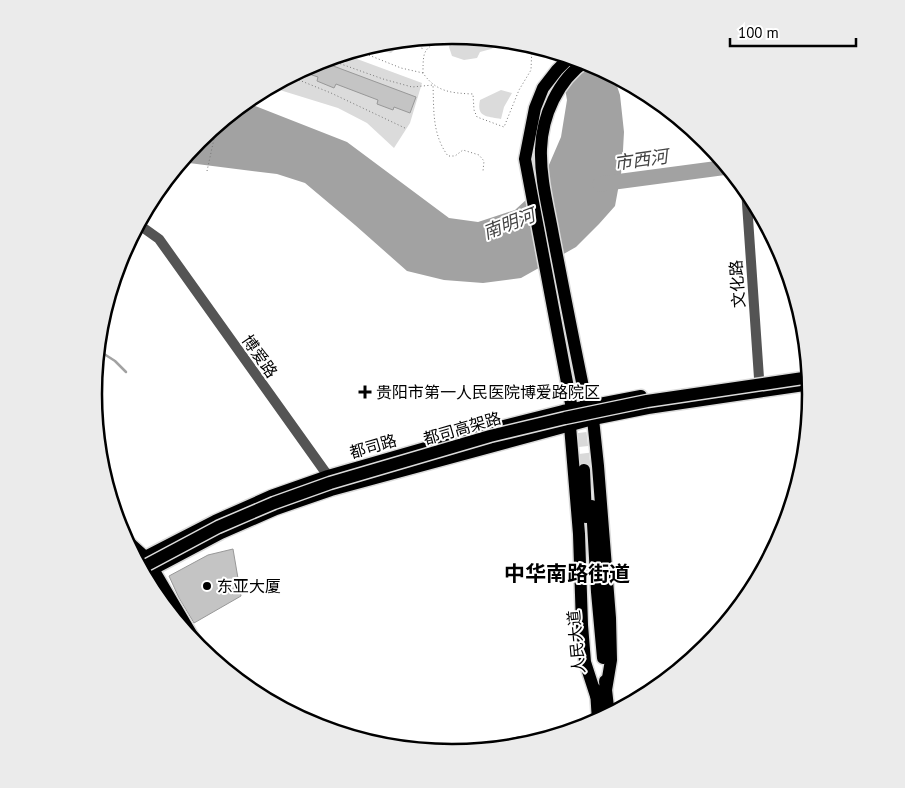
<svg xmlns="http://www.w3.org/2000/svg" width="905" height="788" font-family="'PT Sans','Noto Sans SC',sans-serif">
	<rect width="100%" height="100%" fill="#fff"/>
	<g fill="#dbdbdb">
		<polygon points="464,36 474,39 506,40 491,49 480,52 477,58 464,60 452,56 449,47 450,44 455,43"/>
		<polygon points="396,41 394,50 391,53 365,47 383,42"/>
		<polygon points="349,56 422,83 410,123 394,148 367,123 338,108 270,87 315,62 330,58 345,63"/>
		<path d="M501 90 512 93 504 107 501 119C488 116 476 118 480 100Z"/>
	</g>
	<polygon fill="#a2a2a2" points="559,53 590,62 613,74 620,95 624,132 622,168 615,206 599,224 576,247 521,278 483,283 444,280 407,271 355,225 305,183 277,174 181,162 199,140 245,102 347,142 449,218 478,222 515,210 539,188 561,137 567,100"/>
	<g fill="none" stroke-linecap="round" stroke-linejoin="round">
		<g stroke="#a2a2a2" stroke-width="2.5">
			<path d="M143 215C157 201 176 188 177 166"/>
			<polyline points="98,350 115,361 126,372"/>
		</g>
		<polyline stroke="#a2a2a2" stroke-width="15" points="600,184 728,167"/>
	</g>
	<g fill="#c4c4c4" stroke="#989898">
		<polygon points="320,61 416,97 410,113 394,107 393,110 377,104 378,100 336,84 334,88 317,81 318,77 300,71"/>
		<polygon points="233,549 241,596 194,623 179,598 169,576 208,555"/>
	</g>
	<g fill="none" stroke-linecap="round" stroke-linejoin="round">
		<g stroke="#d9d9d9" stroke-width="14" stroke-dasharray="14 7" stroke-linecap="butt">
			<polyline points="541,108 545,97 565,69"/>
			<polyline points="535,134 533,152 535,187"/>
			<polyline points="546,240 571,376"/>
			<polyline points="577,412 584,470"/>
		</g>
		<defs>
			<g id="major">
				<polyline points="571,56 557,70 543,88 535,108 525,159 572,409 570,426 579,534 582,625 585,662 596,696"/>
				<path d="M586 61C558 80 542 116 541 149 540 178 548 207 553 235 564 292 575 349 587 406L593 419 598 466 610 618 611 660 606 690"/>
				<polyline points="584,470 586,517"/>
				<polyline points="592,506 597,592 603,658"/>
				<polyline points="125,539 145,557 153,569 200,649"/>
				<polyline points="136,559 145,557 215,521 271,496 328,476 488,430 563,411 641,396"/>
				<polyline points="147,579 153,569 221,533 276,509 331,490 593,419 648,408 811,384"/>
				<polyline points="605,681 609,716"/>
				<polyline points="596,690 598,721"/>
			</g>
		</defs>
		<use href="#major" stroke="#dbdbdb" stroke-width="15"/>
		<g stroke="#767676" stroke-width="1" stroke-dasharray="1 2.5" stroke-linecap="butt">
			<path d="M445 37C424 50 423 48 423 73 436 92 451 93 473 94L474 110 477 117 504 127 519 90 531 70 532 45"/>
			<polyline points="418,38 423,51"/>
			<polyline points="427,38 439,39 448,35"/>
			<polyline points="356,50 401,68 423,73"/>
			<path d="M327 59 383 79 412 87 433 85C434 111 432 134 448 156H455L463 150 479 155 484 161 483 171"/>
			<polyline points="289,76 331,93 407,129"/>
			<polyline points="207,171 217,125"/>
		</g>
		<g stroke="#545454" stroke-width="10">
			<polyline points="746,189 759,378"/>
			<polyline points="138,224 159,239 331,480"/>
			<polyline points="481,750 520,741 541,740"/>
		</g>
		<use href="#major" stroke="#000" stroke-width="12"/>
		<defs>
			<polyline id="major-bridge" points="141,568 218,527 274,503 330,483 490,436 565,418 647,401 810,377"/>
		</defs>
		<use href="#major-bridge" stroke="#dbdbdb" stroke-width="15" stroke-linecap="butt"/>
		<use href="#major-bridge" stroke="#000" stroke-width="12"/>
	</g>
	<g fill="#000" stroke="#fff" stroke-width="2">
		<path d="M362.5 384.5h5v5h5v5h-5v5h-5v-5h-5v-5h5z"/>
		<circle cx="207" cy="586" r="5"/>
	</g>
	<g text-anchor="middle" stroke-width="4" stroke-linejoin="round" paint-order="stroke">
		<g font-size="16" fill="#000" stroke="#fff">
			<text transform="translate(737 284) rotate(-94)" y="6">文化路</text>
			<text transform="translate(260 356) rotate(55)" y="6">博爱路</text>
			<text transform="translate(462 428) rotate(-16)" y="6">都司高架路</text>
			<text transform="translate(373 446) rotate(-16)" y="6">都司路</text>
			<text transform="translate(576 642) rotate(-95)" y="6">人民大道</text>
		</g>
		<g font-size="16" fill="#000" stroke="#fff" text-anchor="start">
			<text x="376" y="398">贵阳市第一人民医院博爱路院区</text>
			<text x="217" y="592">东亚大厦</text>
		</g>
		<g font-size="18" font-style="italic" fill="#434343" stroke="#fff">
			<text transform="translate(641 160) rotate(-8)" y="6">市西河</text>
			<text transform="translate(509 224) rotate(-21)" y="6">南明河</text>
		</g>
		<g font-size="21" font-weight="bold" fill="#000" stroke="#fff">
			<text x="567" y="581">中华南路街道</text>
		</g>
	</g>
	<path d="M0 0H905V788H0ZM102 394a350 350 0 1 1 700 0a350 350 0 1 1-700 0Z" fill="#ebebeb" fill-rule="evenodd"/>
	<path fill="none" stroke="#000" stroke-width="2.5" d="M102 394a350 350 0 1 1 700 0a350 350 0 1 1-700 0Z"/>
	<path d="M730 38v8h126v-8" fill="none" stroke="#000000" stroke-width="2.5"/>
	<text x="738" y="38" font-size="15" fill="#000000" stroke="#ffffff" stroke-width="4" paint-order="stroke">100 m</text>
</svg>
